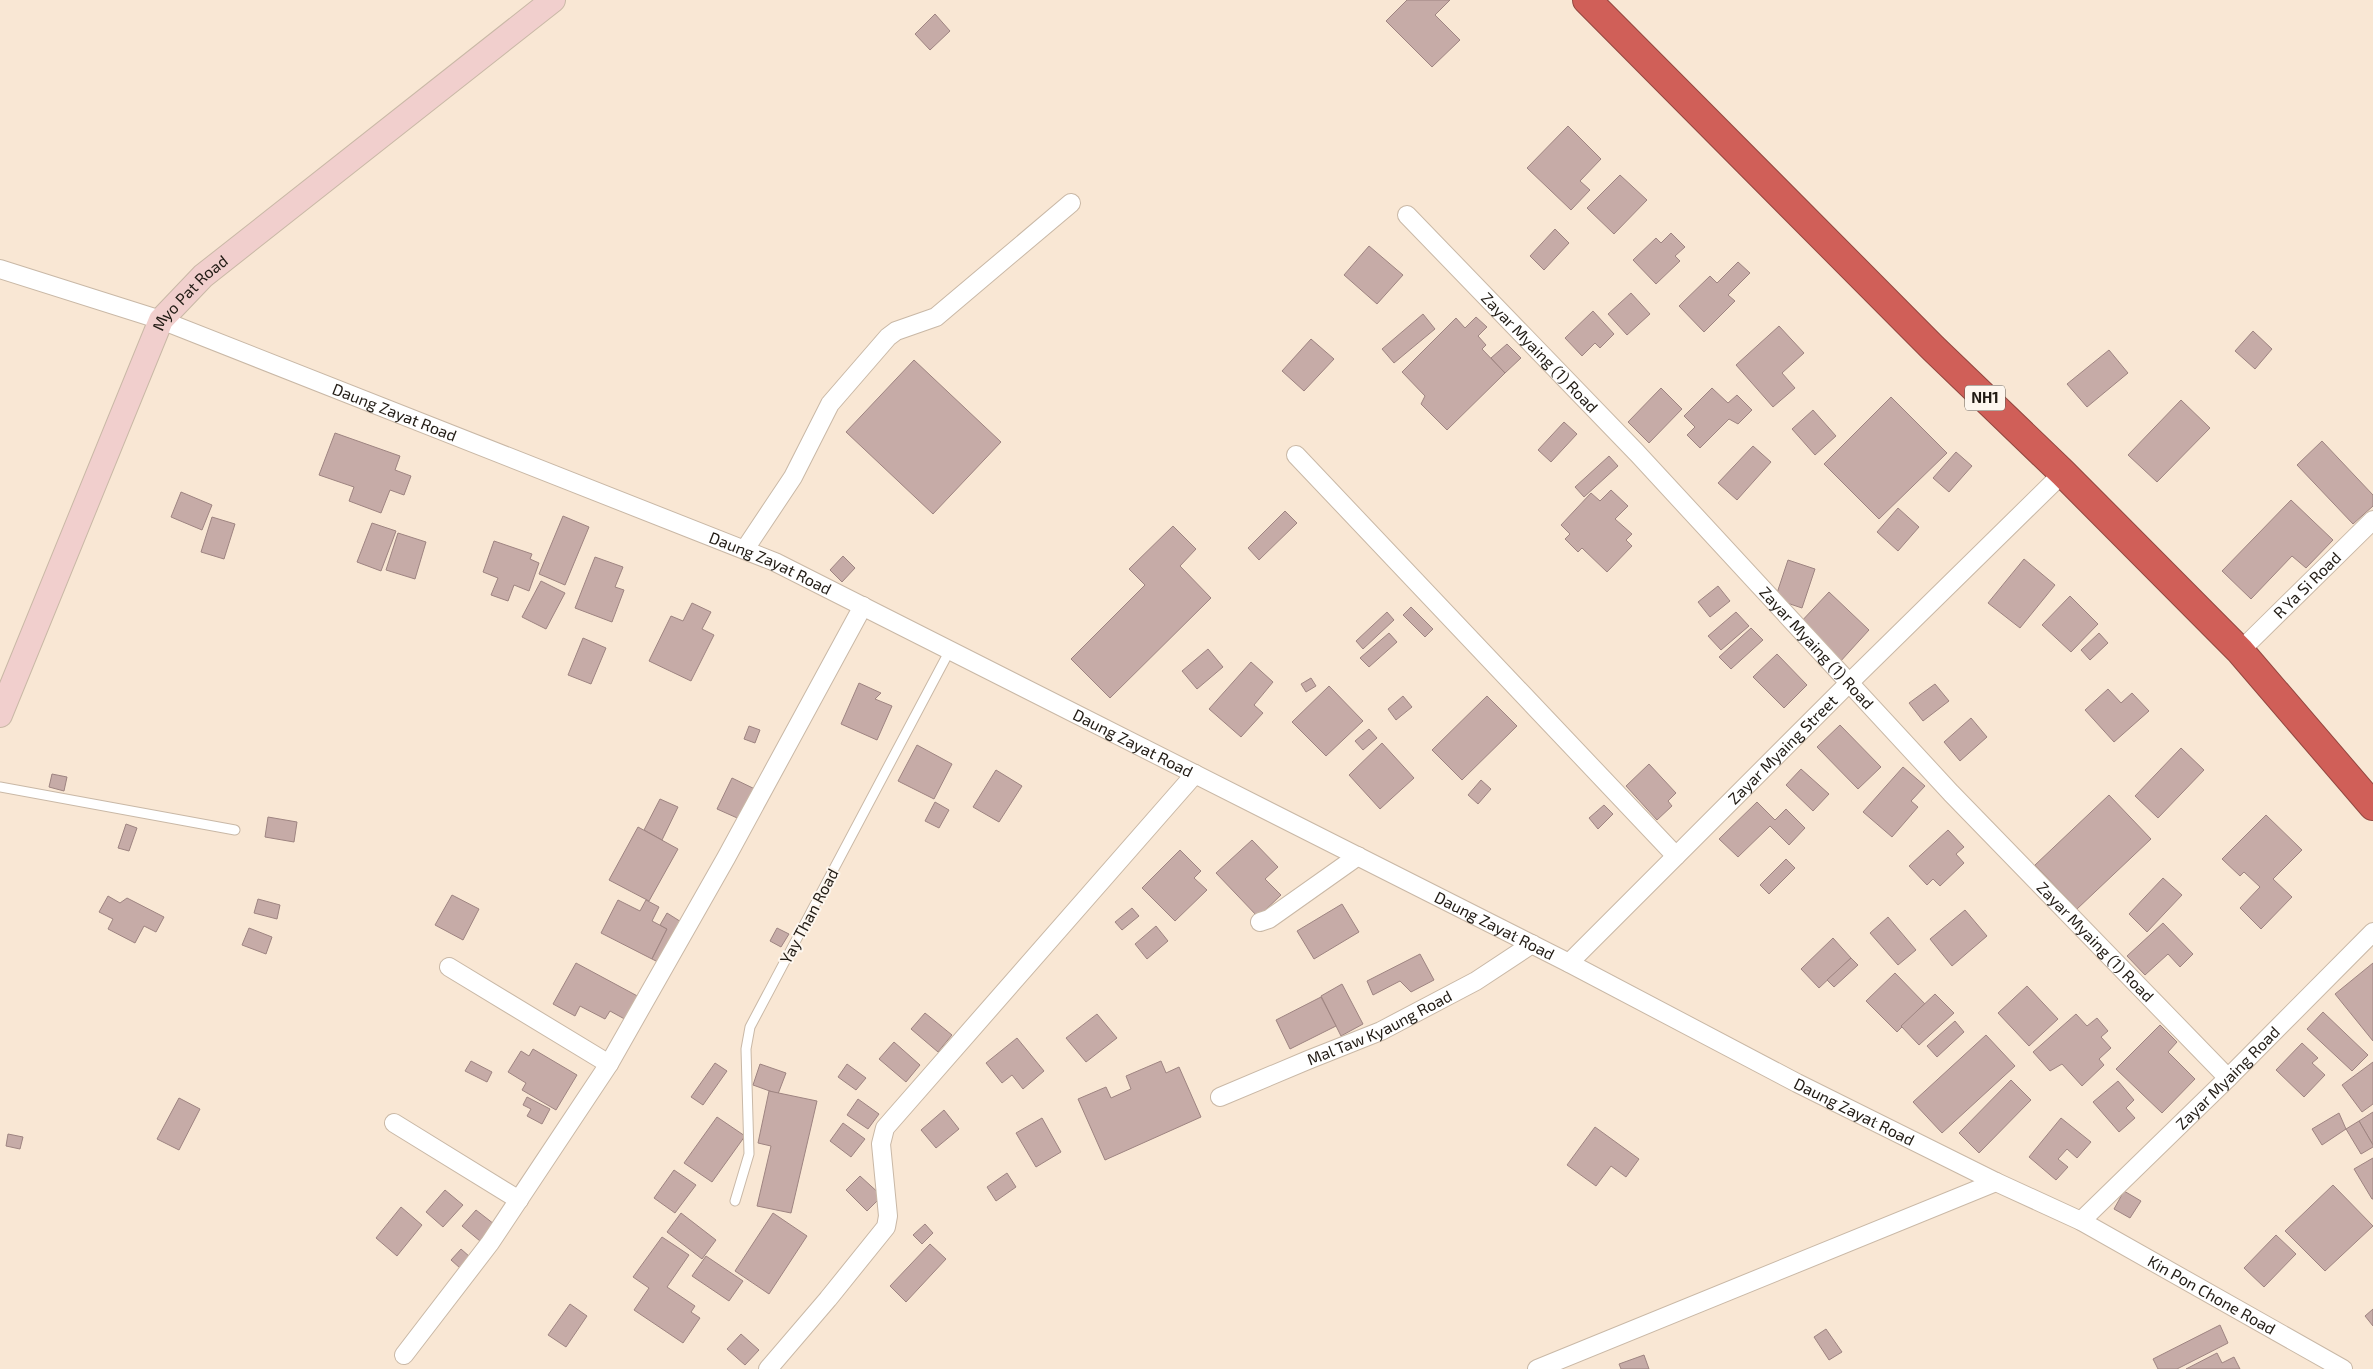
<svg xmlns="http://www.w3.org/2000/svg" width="2373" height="1369" font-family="'Exo 2',sans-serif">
	<rect width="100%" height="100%" fill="#f9e7d4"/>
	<g fill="#c6aba7" stroke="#9e8481">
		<polygon points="1407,0 1450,0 1435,15 1460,40 1432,67 1386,21"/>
		<polygon points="935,14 950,31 930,50 915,34"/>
		<polygon points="1568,126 1601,159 1580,181 1590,190 1571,210 1527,168"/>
		<polygon points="1620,175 1647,200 1614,234 1587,208"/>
		<polygon points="1555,229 1569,243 1544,270 1530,256"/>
		<polygon points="1671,233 1685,247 1675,256 1680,261 1656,284 1633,260 1656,238 1661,243"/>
		<polygon points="1369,246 1403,275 1377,304 1344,275"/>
		<polygon points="1738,262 1750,273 1728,295 1735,301 1704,332 1679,306 1710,276 1717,283"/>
		<polygon points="1631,293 1650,314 1627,335 1608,314"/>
		<polygon points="1593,311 1614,334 1600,348 1595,343 1582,356 1565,338"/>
		<polygon points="1423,314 1435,329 1394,363 1382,349"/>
		<polygon points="1476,317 1487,327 1478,336 1486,345 1482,349 1505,373 1447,430 1421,404 1425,396 1402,372 1456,318 1465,328"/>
		<polygon points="1779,326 1804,353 1782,373 1795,388 1773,407 1736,365"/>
		<polygon points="2253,331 2272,349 2255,369 2235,351"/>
		<polygon points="1311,339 1334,359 1304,391 1282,371"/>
		<polygon points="1507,344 1521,358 1505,373 1491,358"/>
		<polygon points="2109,350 2128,373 2087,407 2067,384"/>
		<polygon points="914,360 1001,442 933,514 846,432"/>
		<polygon points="1661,388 1682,409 1649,443 1628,422"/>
		<polygon points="1712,388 1728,403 1737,395 1752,410 1738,424 1729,419 1700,448 1687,435 1695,427 1684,416"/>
		<polygon points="1891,397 1947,453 1879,519 1824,464"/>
		<polygon points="2181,400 2210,428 2157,482 2128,455"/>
		<polygon points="1813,410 1836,436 1815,455 1792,429"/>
		<polygon points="1564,422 1577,434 1551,462 1538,450"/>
		<polygon points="335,433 400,456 395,470 411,476 404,495 390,490 381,513 349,501 354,487 319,475"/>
		<polygon points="2322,441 2373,495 2373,506 2353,524 2297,465"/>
		<polygon points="1753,446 1771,462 1737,500 1718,483"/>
		<polygon points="1956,452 1972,466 1949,492 1933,478"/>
		<polygon points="1609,456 1618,466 1584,497 1575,487"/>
		<polygon points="1611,490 1628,506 1615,519 1632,534 1626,540 1632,546 1607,572 1582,548 1578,552 1565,539 1570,534 1561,525 1591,493 1600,501"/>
		<polygon points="181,492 212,505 202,530 171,517"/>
		<polygon points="2291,500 2333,540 2306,568 2292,556 2251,599 2222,571"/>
		<polygon points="1898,508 1919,527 1898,551 1877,532"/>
		<polygon points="1285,511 1297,523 1259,560 1248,548"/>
		<polygon points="563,516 589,527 565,585 539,574"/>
		<polygon points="212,517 235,524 224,559 201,552"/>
		<polygon points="372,523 396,531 381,571 357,562"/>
		<polygon points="1173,526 1196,549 1180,566 1211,598 1110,698 1071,659 1145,585 1129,569"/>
		<polygon points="398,533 426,542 415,579 386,570"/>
		<polygon points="494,541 532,554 530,559 539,563 529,591 514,585 508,601 491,595 498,578 483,572"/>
		<polygon points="843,556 855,568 842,582 830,570"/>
		<polygon points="595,557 623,567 615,587 624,590 612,622 575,608"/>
		<polygon points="2024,559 2055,585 2020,628 1988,603"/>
		<polygon points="1788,560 1815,569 1802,608 1775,599"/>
		<polygon points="541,581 565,593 546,629 522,617"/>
		<polygon points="1718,586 1730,601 1710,617 1698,602"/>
		<polygon points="1829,592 1869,630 1839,663 1798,625"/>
		<polygon points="2070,596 2098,624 2071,652 2042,625"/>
		<polygon points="692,603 711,612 702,629 714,635 691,681 649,661 671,616 683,621"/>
		<polygon points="1411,607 1433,629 1425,637 1403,615"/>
		<polygon points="1387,612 1394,620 1363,649 1356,641"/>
		<polygon points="1736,612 1749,626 1721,650 1708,636"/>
		<polygon points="1751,628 1763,640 1731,669 1719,657"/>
		<polygon points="1389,633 1397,642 1369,667 1360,658"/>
		<polygon points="2099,633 2108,643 2090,660 2081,650"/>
		<polygon points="583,638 606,648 591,684 568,675"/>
		<polygon points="1208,649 1223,667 1197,689 1182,671"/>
		<polygon points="1777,654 1807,685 1784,708 1753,677"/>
		<polygon points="1251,662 1273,682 1254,705 1263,713 1241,737 1209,709"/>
		<polygon points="1311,678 1316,686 1306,692 1301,684"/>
		<polygon points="859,683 881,693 875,699 892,706 877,740 841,724"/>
		<polygon points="1935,684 1949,701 1923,721 1909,703"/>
		<polygon points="1329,686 1363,721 1326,756 1292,722"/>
		<polygon points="2108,689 2121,703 2132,693 2149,711 2114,742 2085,710"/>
		<polygon points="1403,696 1412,707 1396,720 1388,709"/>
		<polygon points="1487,696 1517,726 1462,780 1432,750"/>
		<polygon points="1971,718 1987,737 1960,761 1944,742"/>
		<polygon points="1840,725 1881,767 1858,789 1817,747"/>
		<polygon points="749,726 760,730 755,743 744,739"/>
		<polygon points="1369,729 1377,738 1363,750 1355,741"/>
		<polygon points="1382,743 1414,778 1380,809 1349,775"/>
		<polygon points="917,745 952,764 934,799 898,781"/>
		<polygon points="2181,748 2204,770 2158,818 2135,796"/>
		<polygon points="1649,764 1676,793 1668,801 1672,806 1657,820 1626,786"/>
		<polygon points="1903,767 1925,786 1911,801 1918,807 1892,837 1863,812"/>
		<polygon points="1801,769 1829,794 1813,811 1786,785"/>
		<polygon points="996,770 1022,786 999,822 973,807"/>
		<polygon points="52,774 67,777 64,791 49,787"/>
		<polygon points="732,778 759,791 744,821 717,809"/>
		<polygon points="1481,780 1491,789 1478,804 1468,795"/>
		<polygon points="2109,795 2151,839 2077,909 2035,865"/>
		<polygon points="660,799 678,807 662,840 644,830"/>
		<polygon points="935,802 949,810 939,828 925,821"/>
		<polygon points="1757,802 1775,820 1786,809 1805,828 1789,845 1770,826 1738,857 1719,839"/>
		<polygon points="1604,805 1613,814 1598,829 1589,818"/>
		<polygon points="2266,815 2302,850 2273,879 2292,897 2261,929 2240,908 2260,887 2244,872 2240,876 2222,859"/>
		<polygon points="268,817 297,822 294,842 265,837"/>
		<polygon points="126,824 137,828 129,851 118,848"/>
		<polygon points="638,827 678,849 649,901 609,880"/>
		<polygon points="1948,830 1964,847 1956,854 1964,863 1940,886 1933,879 1927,885 1909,866"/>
		<polygon points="1252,840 1278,867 1265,879 1281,895 1258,917 1216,873"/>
		<polygon points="1180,850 1201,871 1194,878 1207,890 1175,921 1142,888"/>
		<polygon points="1786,859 1795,868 1769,894 1760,885"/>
		<polygon points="2163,878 2182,895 2147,932 2129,914"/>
		<polygon points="452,895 479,909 463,940 435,925"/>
		<polygon points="108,896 120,903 127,898 164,917 156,932 144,926 135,943 108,929 113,919 99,912"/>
		<polygon points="258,899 280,905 277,919 254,913"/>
		<polygon points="618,900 640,911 646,900 659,907 652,921 667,929 652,959 601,933"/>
		<polygon points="1342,904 1359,932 1314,959 1297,931"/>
		<polygon points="1132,908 1139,916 1122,930 1115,922"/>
		<polygon points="1965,910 1987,936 1952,966 1930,939"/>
		<polygon points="667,913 686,925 662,964 652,959 667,929 660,925"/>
		<polygon points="1888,917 1916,950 1898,965 1870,933"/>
		<polygon points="2163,923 2193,954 2180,967 2168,954 2145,975 2127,956"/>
		<polygon points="1156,926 1168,941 1147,959 1135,944"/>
		<polygon points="249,928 272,937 266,954 242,945"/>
		<polygon points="777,928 789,934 781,947 770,941"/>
		<polygon points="1833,938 1851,958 1819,988 1801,969"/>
		<polygon points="1420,954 1434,980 1411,992 1400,981 1373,995 1367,981"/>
		<polygon points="1851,958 1858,965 1834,987 1827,980"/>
		<polygon points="576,963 643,999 630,1022 610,1011 605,1019 580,1006 575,1016 553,1004"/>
		<polygon points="2373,963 2373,1041 2335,994"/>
		<polygon points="1895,973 1925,1004 1897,1032 1866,1001"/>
		<polygon points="1342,984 1363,1024 1341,1036 1321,996"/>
		<polygon points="2027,986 2058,1019 2029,1046 1998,1013"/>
		<polygon points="1935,994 1954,1013 1919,1045 1901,1026"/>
		<polygon points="1321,997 1336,1026 1290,1049 1276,1020"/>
		<polygon points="2323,1012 2368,1055 2352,1071 2307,1029"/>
		<polygon points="925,1013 952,1035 938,1052 911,1029"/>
		<polygon points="1097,1014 1117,1038 1086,1062 1066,1038"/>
		<polygon points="2076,1014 2087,1026 2097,1018 2108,1031 2101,1037 2111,1048 2099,1059 2104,1065 2082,1086 2062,1064 2050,1071 2033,1052"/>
		<polygon points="1955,1021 1964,1032 1937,1057 1927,1046"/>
		<polygon points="2160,1025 2177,1042 2168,1052 2195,1079 2162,1113 2116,1069"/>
		<polygon points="1986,1035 2015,1066 1942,1133 1913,1102"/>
		<polygon points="1017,1038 1044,1071 1023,1089 1012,1075 1002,1083 986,1063"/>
		<polygon points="894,1042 920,1065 906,1082 879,1059"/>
		<polygon points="2302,1043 2318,1058 2312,1063 2325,1075 2304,1097 2276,1070"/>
		<polygon points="533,1049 577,1075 556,1110 522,1090 526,1083 508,1072 521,1051 529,1056"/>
		<polygon points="471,1061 492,1072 487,1082 465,1071"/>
		<polygon points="1161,1061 1166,1073 1179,1067 1201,1117 1105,1160 1078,1099 1106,1087 1111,1098 1131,1089 1126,1076"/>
		<polygon points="2373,1062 2373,1104 2362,1112 2342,1085"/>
		<polygon points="715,1063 727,1071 703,1105 691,1097"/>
		<polygon points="760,1064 786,1073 778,1094 753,1085"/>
		<polygon points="847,1064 866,1078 856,1090 838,1077"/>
		<polygon points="2011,1080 2031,1100 1979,1153 1959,1133"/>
		<polygon points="2118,1081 2134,1100 2126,1108 2135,1118 2119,1132 2093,1102"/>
		<polygon points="769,1091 817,1101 791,1213 757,1206 771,1146 758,1143"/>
		<polygon points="527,1097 550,1109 542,1124 527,1116 531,1109 523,1105"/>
		<polygon points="179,1098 200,1109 179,1150 157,1139"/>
		<polygon points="858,1099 879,1114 868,1129 847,1115"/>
		<polygon points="944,1110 959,1129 936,1148 921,1130"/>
		<polygon points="2373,1112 2373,1145 2359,1121"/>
		<polygon points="2339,1113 2346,1129 2322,1145 2312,1129"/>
		<polygon points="717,1117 745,1136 712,1182 684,1163"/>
		<polygon points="1042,1118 1061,1152 1036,1167 1016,1133"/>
		<polygon points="2061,1118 2091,1142 2077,1158 2067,1149 2058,1159 2068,1167 2056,1180 2029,1157"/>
		<polygon points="2359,1121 2373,1145 2373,1147 2361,1154 2346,1129"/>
		<polygon points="843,1123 865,1139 851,1157 830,1141"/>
		<polygon points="1595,1127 1639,1159 1626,1177 1611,1166 1596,1186 1567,1165"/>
		<polygon points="8,1134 23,1137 20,1149 6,1146"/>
		<polygon points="2373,1158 2373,1199 2372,1199 2354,1169"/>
		<polygon points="674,1170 696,1185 675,1213 654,1198"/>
		<polygon points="1007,1173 1016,1187 996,1201 987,1187"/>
		<polygon points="860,1176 882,1196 867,1211 846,1190"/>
		<polygon points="2333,1185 2373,1226 2325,1271 2285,1231"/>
		<polygon points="445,1190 463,1205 443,1227 426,1212"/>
		<polygon points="2124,1191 2141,1201 2130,1218 2114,1209"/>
		<polygon points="401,1207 422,1225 397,1256 376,1238"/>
		<polygon points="476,1210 494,1224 480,1241 462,1226"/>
		<polygon points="681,1213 716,1240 702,1259 667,1232"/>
		<polygon points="773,1213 807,1236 769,1294 735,1271"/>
		<polygon points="925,1224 933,1233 922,1244 913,1235"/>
		<polygon points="2276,1235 2296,1254 2264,1287 2244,1268"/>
		<polygon points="662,1237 689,1255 667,1287 695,1306 691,1312 700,1318 683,1343 634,1310 649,1288 633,1277"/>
		<polygon points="930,1244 946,1259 906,1302 890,1286"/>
		<polygon points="461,1249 470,1257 460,1268 451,1260"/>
		<polygon points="706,1256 743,1281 729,1301 692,1276"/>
		<polygon points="570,1304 587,1316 566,1347 548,1335"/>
		<polygon points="2373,1309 2373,1326 2365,1316"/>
		<polygon points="2220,1325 2228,1343 2177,1369 2158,1369 2153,1359"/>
		<polygon points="1826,1329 1842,1352 1829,1360 1814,1337"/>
		<polygon points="741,1334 759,1350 745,1365 727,1349"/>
		<polygon points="2217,1353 2222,1363 2234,1357 2240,1369 2186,1369"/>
		<polygon points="1644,1355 1649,1369 1621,1369 1619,1364"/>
	</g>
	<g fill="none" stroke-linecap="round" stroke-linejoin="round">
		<defs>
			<g id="lane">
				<polyline points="0,787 235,830"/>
				<polyline points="735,1201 749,1154 746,1049 750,1027 950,650"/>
			</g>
			<g id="street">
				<path id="s1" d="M1407 215 1637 453 1951 793 2228 1078"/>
				<path id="s2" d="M0 269 161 320 775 562 1569 963 1797 1083 1996 1182 2081 1221 2343 1369"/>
				<polyline points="1296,455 1676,856"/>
				<polyline points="745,549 793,477 830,404 888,337 896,331 936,317 1071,203"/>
				<path id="s3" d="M2240 651 2373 520"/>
				<polyline points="1260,922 1269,919 1358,856"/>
				<path id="s4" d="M1569 963 1849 683 2063 473"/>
				<polyline points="449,967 609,1064"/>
				<path id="s5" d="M1220 1097 1308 1060 1381 1031 1476 981 1532 944"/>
				<polyline points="394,1123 519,1200"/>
				<path id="s6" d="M2081 1221 2228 1078 2373 932"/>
				<polyline points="404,1355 490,1243 609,1064 726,858 863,606"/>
				<polyline points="768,1369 828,1299 886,1227 888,1216 881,1144 885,1128 1195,774"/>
				<polyline points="1537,1369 1996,1182"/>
			</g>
			<g id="secondary">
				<path id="s7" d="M0 715 161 320 203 276 553 0"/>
			</g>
			<polyline id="highway" points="1587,0 1933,348 2063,473 2240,651 2373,806"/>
		</defs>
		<use href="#lane" stroke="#c9b8a6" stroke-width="11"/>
		<use href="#street" stroke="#c9b8a6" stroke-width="20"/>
		<use href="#secondary" stroke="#c9b8a6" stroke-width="26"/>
		<use href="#highway" stroke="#934740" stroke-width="30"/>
		<use href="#lane" stroke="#fff" stroke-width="9"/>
		<use href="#street" stroke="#fff" stroke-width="18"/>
		<use href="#secondary" stroke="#f1cfcd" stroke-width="24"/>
		<use href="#highway" stroke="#d05f58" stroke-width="28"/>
	</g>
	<g text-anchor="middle" stroke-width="4" stroke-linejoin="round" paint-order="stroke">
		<rect fill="#fdf6ee" stroke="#635d55" stroke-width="1" x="1965" y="385.5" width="40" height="25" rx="4"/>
		<g font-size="15" font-weight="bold" fill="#211b14">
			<text x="1985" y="403">NH1</text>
		</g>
		<g font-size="16" fill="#211b14" stroke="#fdf6ee">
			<text dy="6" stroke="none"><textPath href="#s7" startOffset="466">Myo Pat Road</textPath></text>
			<text dy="6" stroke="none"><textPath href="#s1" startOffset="191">Zayar Myaing (1) Road</textPath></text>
			<text dy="6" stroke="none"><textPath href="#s2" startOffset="420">Daung Zayat Road</textPath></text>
			<text dy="6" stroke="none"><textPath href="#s2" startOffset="825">Daung Zayat Road</textPath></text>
			<text dy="6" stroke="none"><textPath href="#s3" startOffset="94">R Ya Si Road</textPath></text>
			<text dy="6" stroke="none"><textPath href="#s1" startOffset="596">Zayar Myaing (1) Road</textPath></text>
			<text dy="6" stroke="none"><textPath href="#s2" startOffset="1230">Daung Zayat Road</textPath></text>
			<text dy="6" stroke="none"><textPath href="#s4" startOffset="302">Zayar Myaing Street</textPath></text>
			<text transform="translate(809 916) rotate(-62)" y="6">Yay Than Road</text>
			<text dy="6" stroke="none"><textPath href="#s2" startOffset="1635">Daung Zayat Road</textPath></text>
			<text dy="6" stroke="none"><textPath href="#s1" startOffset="1001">Zayar Myaing (1) Road</textPath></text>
			<text dy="6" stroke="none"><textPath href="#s5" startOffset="174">Mal Taw Kyaung Road</textPath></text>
			<text dy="6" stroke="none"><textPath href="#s6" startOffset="205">Zayar Myaing Road</textPath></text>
			<text dy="6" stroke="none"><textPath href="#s2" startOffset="2040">Daung Zayat Road</textPath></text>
			<text dy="6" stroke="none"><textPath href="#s2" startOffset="2442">Kin Pon Chone Road</textPath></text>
		</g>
	</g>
</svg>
